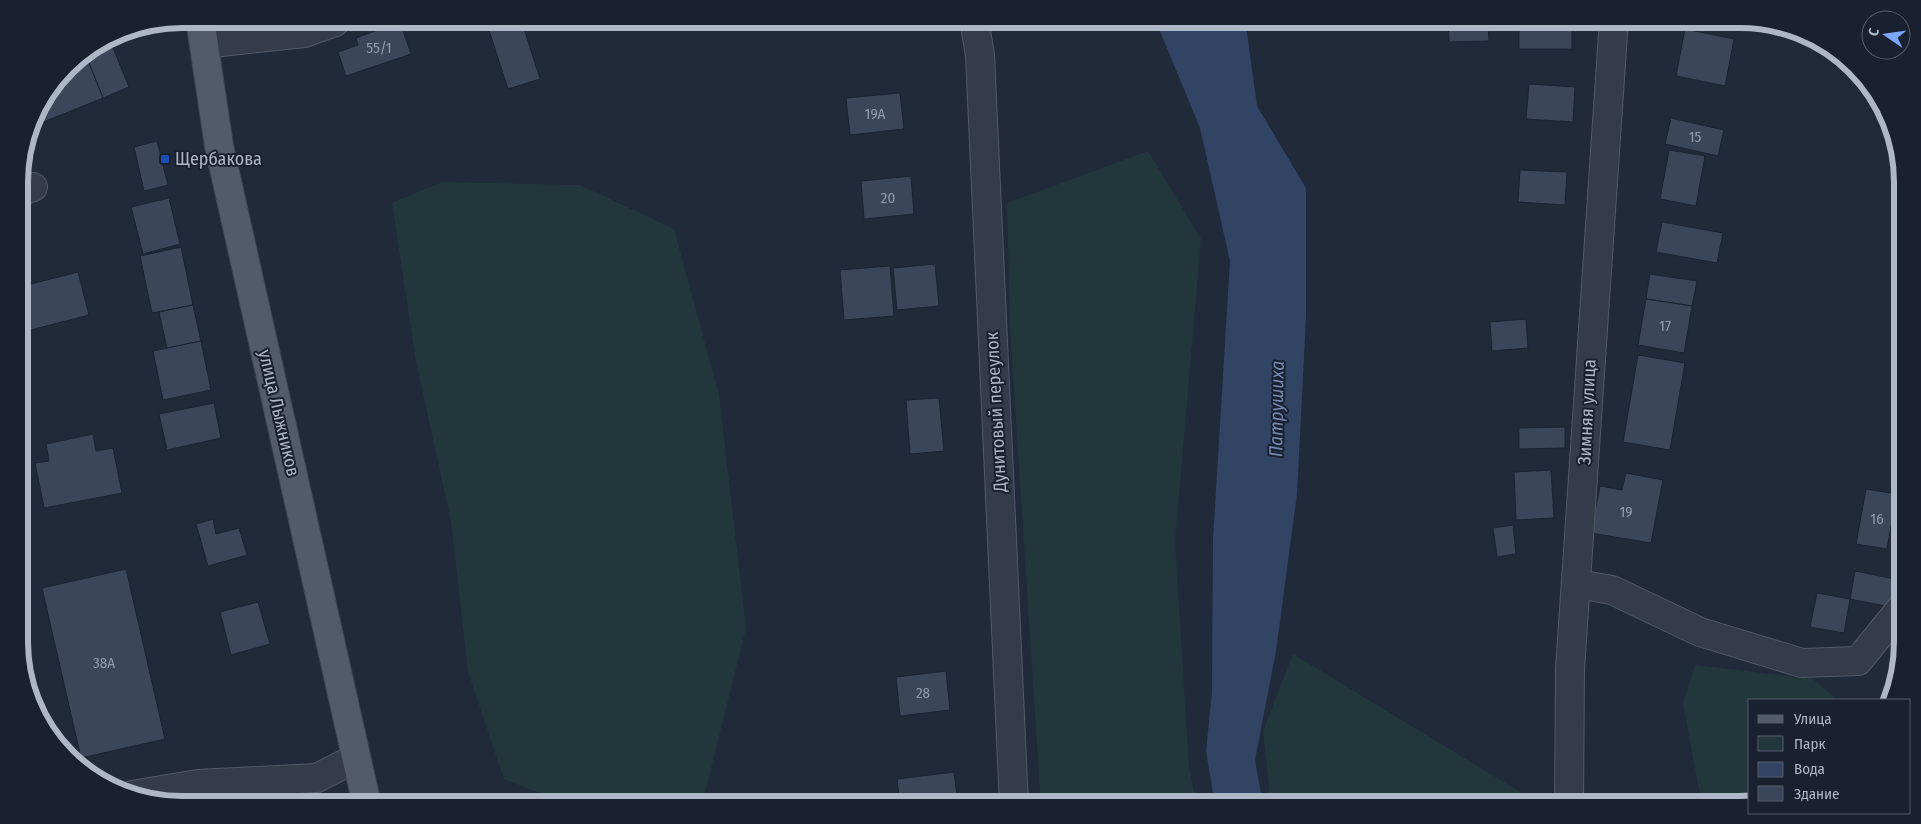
<svg xmlns="http://www.w3.org/2000/svg" width="1921" height="824" font-family="'Fira Sans Condensed',sans-serif">
	<rect width="100%" height="100%" fill="#202a3b"/>
	<g fill="#22373c">
		<polygon points="1148,151 1201,239 1175,542 1189,768 1197,805 1041,805 1010,327 1007,203"/>
		<polygon points="442,182 580,185 674,229 719,395 746,628 704,797 633,805 570,805 504,779 468,671 451,521 416,361 392,203"/>
		<polygon points="1293,654 1530,798 1530,805 1271,805 1263,731"/>
		<polygon points="1695,665 1813,679 1837,700 1750,700 1750,805 1702,805 1683,704"/>
	</g>
	<polygon fill="#324464" points="1155,19 1245,19 1257,106 1306,188 1306,317 1297,494 1276,651 1255,760 1263,805 1215,805 1206,751 1212,693 1213,539 1230,261 1200,128"/>
	<g fill="#3c465b" stroke="#1b2332">
		<polygon points="503,19 521,19 540,79 508,89 487,24"/>
		<polygon points="1448,19 1488,19 1489,41 1449,42"/>
		<rect x="1519" y="19" width="53" height="30"/>
		<polygon points="1692,19 1741,19 1739,29"/>
		<polygon points="400,22 411,54 346,76 338,52 358,45 356,38"/>
		<polygon points="1685,29 1734,39 1725,86 1676,76"/>
		<polygon points="109,38 129,87 103,98 85,53"/>
		<polygon points="85,53 103,98 31,127 36,109 74,59"/>
		<polygon points="1529,84 1575,87 1573,122 1526,119"/>
		<polygon points="900,93 904,129 850,135 846,98"/>
		<polygon points="1671,118 1724,130 1718,156 1665,144"/>
		<polygon points="157,141 168,185 144,191 134,147"/>
		<polygon points="1669,150 1705,156 1696,206 1660,199"/>
		<polygon points="1520,170 1567,172 1565,205 1518,202"/>
		<polygon points="911,176 914,214 864,219 861,181"/>
		<polygon points="169,198 180,244 143,254 131,207"/>
		<polygon points="1662,222 1723,233 1717,263 1656,252"/>
		<polygon points="181,247 193,305 152,313 140,256"/>
		<polygon points="935,264 939,306 897,310 893,268"/>
		<polygon points="890,266 894,316 844,320 840,270"/>
		<polygon points="78,272 89,315 23,332 19,317 19,287"/>
		<polygon points="1650,274 1697,281 1692,306 1646,299"/>
		<polygon points="1646,299 1692,306 1684,353 1638,345"/>
		<polygon points="193,305 201,341 167,348 159,312"/>
		<polygon points="19,317 23,332 19,333"/>
		<polygon points="1526,319 1528,348 1492,351 1490,322"/>
		<polygon points="201,341 211,390 163,400 153,351"/>
		<polygon points="1638,355 1685,363 1670,450 1623,442"/>
		<polygon points="939,398 944,451 910,454 906,400"/>
		<polygon points="214,403 221,438 167,450 159,414"/>
		<polygon points="1565,427 1565,448 1519,449 1519,428"/>
		<polygon points="93,434 96,451 113,448 122,493 44,508 35,463 49,461 46,444"/>
		<polygon points="1551,470 1554,518 1516,520 1514,472"/>
		<polygon points="1626,473 1663,480 1651,543 1591,533 1600,486 1622,490"/>
		<polygon points="1866,489 1897,494 1887,549 1856,544"/>
		<polygon points="213,519 216,534 239,528 247,555 208,566 196,524"/>
		<polygon points="1513,525 1516,554 1497,557 1493,528"/>
		<polygon points="126,569 165,739 81,758 42,588"/>
		<polygon points="1855,571 1900,580 1895,608 1850,599"/>
		<polygon points="1817,593 1850,599 1844,633 1810,627"/>
		<polygon points="258,602 270,644 231,655 220,612"/>
		<polygon points="946,671 950,710 900,716 896,677"/>
		<polygon points="954,772 958,805 900,805 897,779"/>
		<polygon points="191,800 192,805 174,804"/>
	</g>
	<g fill="none" stroke-linecap="round" stroke-linejoin="round">
		<defs>
			<g id="minor">
				<polyline points="974,19 980,55 1014,805"/>
				<polyline points="204,44 304,33 335,22"/>
				<polyline points="19,192 33,187"/>
				<polyline points="1577,584 1612,590 1700,632 1802,663 1858,661 1902,607"/>
				<polyline points="132,795 198,784 317,778 356,758"/>
				<polyline points="1569,805 1570,669 1614,19"/>
			</g>
			<polyline id="major" points="200,19 219,146 367,805"/>
		</defs>
		<use href="#minor" stroke="#515a69" stroke-width="30"/>
		<use href="#major" stroke="#3d4554" stroke-width="30"/>
		<use href="#minor" stroke="#343c4b" stroke-width="28"/>
		<use href="#major" stroke="#515b6b" stroke-width="28"/>
	</g>
	<rect fill="#1a4fb4" stroke="#192130" stroke-width="2" x="160" y="154" width="10" height="10" rx="2.5"/>
	<g text-anchor="middle" stroke-width="4" stroke-linejoin="round" paint-order="stroke">
		<g font-size="15" fill="#929bac">
			<text x="379" y="53">55/1</text>
			<text x="875" y="119">19А</text>
			<text x="1695" y="142">15</text>
			<text x="888" y="203">20</text>
			<text x="1665" y="331">17</text>
			<text x="1626" y="517">19</text>
			<text x="1877" y="524">16</text>
			<text x="104" y="668">38А</text>
			<text x="923" y="698">28</text>
		</g>
		<g font-size="18" fill="#aeb7c7" stroke="#192130" text-anchor="start">
			<text x="175" y="165">Щербакова</text>
		</g>
		<g font-size="18" fill="#aeb7c7" stroke="#192130">
			<text transform="translate(996 412) rotate(-93)" y="6">Дунитовый переулок</text>
			<text transform="translate(1587 412) rotate(-87)" y="6">Зимняя улица</text>
			<text transform="translate(279 413) rotate(77)" y="6">улица Лыжников</text>
		</g>
		<g font-size="19" font-style="italic" fill="#748bb2" stroke="#192130">
			<text transform="translate(1276 409) rotate(-89)" y="7">Патрушиха</text>
		</g>
	</g>
	<path d="M0 0H1921V824H0ZM182 28H1740A154 154 0 0 1 1894 182V642A154 154 0 0 1 1740 796H182A154 154 0 0 1 28 642V182A154 154 0 0 1 182 28Z" fill="#192130" fill-rule="evenodd"/>
	<path fill="none" stroke="#aeb7c7" stroke-width="6" d="M182 28H1740A154 154 0 0 1 1894 182V642A154 154 0 0 1 1740 796H182A154 154 0 0 1 28 642V182A154 154 0 0 1 182 28Z"/>
	<rect x="1748" y="699" width="162" height="115" fill="#192130" stroke="#555d6c"/>
	<rect x="1758" y="715" width="25" height="8" fill="#515b6b" stroke="#555d6c"/>
	<text x="1794" y="724" font-size="15" fill="#aeb7c7">Улица</text>
	<rect x="1758" y="736" width="25" height="15" fill="#22373c" stroke="#555d6c"/>
	<text x="1794" y="749" font-size="15" fill="#aeb7c7">Парк</text>
	<rect x="1758" y="762" width="25" height="15" fill="#324464" stroke="#555d6c"/>
	<text x="1794" y="774" font-size="15" fill="#aeb7c7">Вода</text>
	<rect x="1758" y="786" width="25" height="15" fill="#3c465b" stroke="#555d6c"/>
	<text x="1794" y="799" font-size="15" fill="#aeb7c7">Здание</text>
	<g transform="translate(1886 35) rotate(283)"><circle r="24" fill="#192130" stroke="#555d6c"/>
	<path d="M0-4L9 19L0 12L-9 19Z" fill="#7ca7ff"/>
	<text y="-8" font-size="14" font-weight="bold" text-anchor="middle" fill="#aeb7c7">С</text>
	</g>
</svg>
